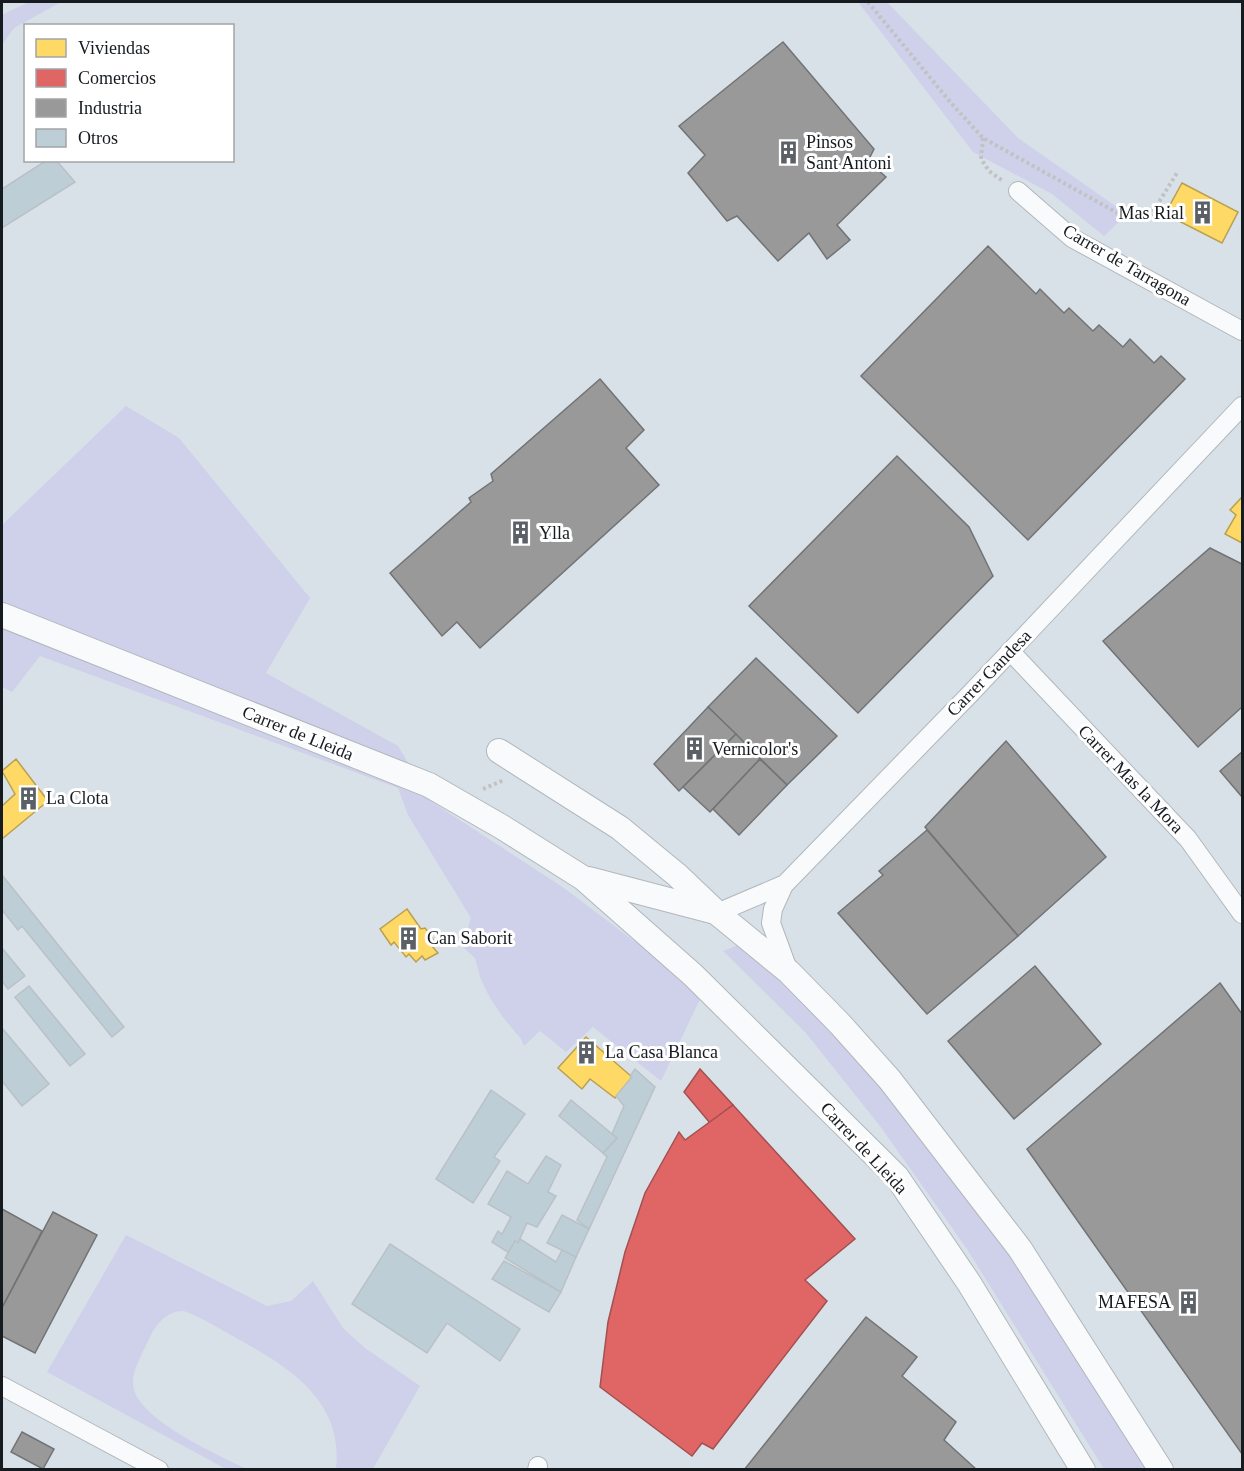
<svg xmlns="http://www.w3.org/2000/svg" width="1244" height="1471" font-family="Georgia,serif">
	<rect width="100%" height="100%" fill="#d9e1e8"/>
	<g fill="#cfd0ea">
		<polygon points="29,2 61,2 14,28 2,45 2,15"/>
		<polygon points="858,2 887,2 1018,138 1127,214 1104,236 1052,194 973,152"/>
		<polygon points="126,406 179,438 310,598 266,673 398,746 432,802 564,888 663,963 701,997 661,1081 593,1027 566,1052 540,1031 524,1046 521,1039 502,1016 490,998 481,980 475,958 462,946 471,918 408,815 398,788 40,656 12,692 2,687 2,525"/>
		<polygon points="741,944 795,992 880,1082 972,1199 1044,1302 1147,1469 1104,1469 967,1249 880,1126 805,1032 723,951"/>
		<path d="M126 1235 267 1306 291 1301 313 1281 343 1328 365 1348 420 1386 373 1469H336C344 1401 289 1367 238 1339 220 1329 203 1318 184 1311 168 1310 156 1324 150 1337 144 1351 132 1369 133 1384 134 1418 220 1456 247 1469H226L47 1372Z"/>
	</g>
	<g fill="#ffd966" stroke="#b9a051" stroke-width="1.5">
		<polygon points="1182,183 1238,212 1222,243 1165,214"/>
		<polygon points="1242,497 1242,543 1225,534 1236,515 1230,510"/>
		<polygon points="16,759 48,801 2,839 2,806 15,794 2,771"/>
		<polygon points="407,909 421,929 425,928 430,934 435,943 432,946 438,953 425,960 422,956 416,962 409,954 406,957 394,942 391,945 380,929"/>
		<polygon points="586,1037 632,1077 615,1098 590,1079 582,1089 558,1068"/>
	</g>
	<g fill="#e06666" stroke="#a35051" stroke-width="1.5">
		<polygon points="700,1069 733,1105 710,1123 684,1092"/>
		<polygon points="733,1105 855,1239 805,1280 827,1301 713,1449 702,1443 692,1456 600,1387 608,1322 625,1252 645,1193 679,1132 685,1140"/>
	</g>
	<g fill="#999" stroke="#727375" stroke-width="1.5">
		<polygon points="783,42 874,149 868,161 886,177 837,225 850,240 827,259 809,233 778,261 737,216 727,221 688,173 705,155 679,126"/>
		<polygon points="988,246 1036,294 1040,289 1064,313 1069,308 1093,331 1099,325 1123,347 1130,339 1154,363 1161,356 1185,379 1028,540 861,376"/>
		<polygon points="600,379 644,430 626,448 659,485 480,648 457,622 442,636 390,573 471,502 469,498 493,481 491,474"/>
		<polygon points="897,456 969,527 993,576 858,713 749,606"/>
		<polygon points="1210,548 1242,564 1242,707 1198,747 1103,641"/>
		<polygon points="756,658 837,736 787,785 708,707"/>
		<polygon points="708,707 736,734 679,791 654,764"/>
		<polygon points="736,734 760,759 710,812 683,787"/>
		<polygon points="1006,741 1106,857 1018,936 925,827"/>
		<polygon points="1242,752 1242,797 1220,771"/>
		<polygon points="760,759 787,785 739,835 713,809"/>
		<polygon points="927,830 1018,936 927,1014 838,913 883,875 879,871"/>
		<polygon points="1035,966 1101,1044 1014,1119 948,1041"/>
		<polygon points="1220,983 1242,1014 1242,1454 1027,1149"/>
		<polygon points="2,1209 42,1231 2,1308"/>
		<polygon points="53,1212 97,1235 35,1353 2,1336 2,1308"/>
		<polygon points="866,1317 917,1357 902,1376 956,1422 944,1440 977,1470 744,1470"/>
		<polygon points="22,1432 54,1449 43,1469 11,1452"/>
	</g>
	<g fill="#bdced6" stroke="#bac1c6" stroke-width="1.5">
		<polygon points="47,160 56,160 75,182 2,228 2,189"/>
		<polygon points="2,875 124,1027 112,1037 22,926 18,930 2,910"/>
		<polygon points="2,948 25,976 8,989 2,981"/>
		<polygon points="29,986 85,1054 70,1066 15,997"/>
		<polygon points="2,1028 49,1084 22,1106 2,1081"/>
		<polygon points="635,1069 655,1087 589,1229 577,1220 607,1157 603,1153 617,1138 612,1134 624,1106 616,1096 632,1077 630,1076"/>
		<polygon points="491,1090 525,1114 494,1157 500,1161 473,1203 436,1179"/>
		<polygon points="571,1100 617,1138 603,1153 559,1116"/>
		<polygon points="546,1156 561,1165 548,1192 556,1196 537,1227 527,1223 518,1243 515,1241 509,1253 492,1242 498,1231 502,1234 511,1217 488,1204 507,1171 528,1184"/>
		<polygon points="562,1215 589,1229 576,1257 547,1243"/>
		<polygon points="520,1239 556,1262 562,1250 576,1257 561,1292 505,1258 515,1241 518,1243"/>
		<polygon points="390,1244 520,1329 500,1361 447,1323 427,1353 352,1304"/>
		<polygon points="504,1261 561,1292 549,1312 492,1279"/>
	</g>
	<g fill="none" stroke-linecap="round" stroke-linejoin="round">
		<defs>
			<g id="minor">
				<polyline points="1018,191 1072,238 1242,331"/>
				<polyline points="1010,651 1188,839 1242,914"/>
				<polyline points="783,887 773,909 771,923 789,972"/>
				<polyline points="717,913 785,884 970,694 1242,406"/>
				<polyline points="2,1386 159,1470"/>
				<polyline points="537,1470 538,1466"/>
			</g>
			<g id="tertiary">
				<polyline points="2,615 429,785 502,827 583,878 693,975 897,1177 969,1283 1083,1470"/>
				<polyline points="499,751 620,828 677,875 717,913 789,972 840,1024 890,1080 1020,1249 1161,1470"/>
				<polyline points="589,879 715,912"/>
			</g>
		</defs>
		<use href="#minor" stroke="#b1b7bc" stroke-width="20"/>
		<use href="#tertiary" stroke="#b1b7bc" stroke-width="26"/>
		<g stroke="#c0c2c4" stroke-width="4" stroke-dasharray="3 3" stroke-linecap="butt">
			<polyline points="868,2 951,103 983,138 1123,216 1149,218 1177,173"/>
			<polyline points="983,138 981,159 989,171 1003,181"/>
			<polyline points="483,789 504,780"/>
		</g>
		<use href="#minor" stroke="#f9fafc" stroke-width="18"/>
		<use href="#tertiary" stroke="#f9fafc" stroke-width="24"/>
	</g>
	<defs>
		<symbol id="building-bare" viewBox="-9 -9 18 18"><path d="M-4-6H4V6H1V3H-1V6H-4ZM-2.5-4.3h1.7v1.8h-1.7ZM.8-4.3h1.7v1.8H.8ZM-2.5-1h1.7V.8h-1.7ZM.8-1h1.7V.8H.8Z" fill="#5a6066" stroke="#fff" stroke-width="2.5" paint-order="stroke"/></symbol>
	</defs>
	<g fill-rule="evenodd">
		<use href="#building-bare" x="772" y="136" width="33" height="33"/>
		<use href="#building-bare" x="1186" y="196" width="33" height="33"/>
		<use href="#building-bare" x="504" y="516" width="33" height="33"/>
		<use href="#building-bare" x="678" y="732" width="33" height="33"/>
		<use href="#building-bare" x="12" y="782" width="33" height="33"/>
		<use href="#building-bare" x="392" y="922" width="33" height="33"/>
		<use href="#building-bare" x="570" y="1036" width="33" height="33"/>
		<use href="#building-bare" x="1172" y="1286" width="33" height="33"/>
	</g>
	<g text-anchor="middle" stroke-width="6" stroke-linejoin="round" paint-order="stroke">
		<g font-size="18" fill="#161b20" stroke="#fff" text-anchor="start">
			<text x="806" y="148">Pinsos<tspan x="806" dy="21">Sant Antoni</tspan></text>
			<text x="1184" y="219" text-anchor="end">Mas Rial</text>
			<text x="539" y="539">Ylla</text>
			<text x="712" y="755">Vernicolor's</text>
			<text x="46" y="804">La Clota</text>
			<text x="427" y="944">Can Saborit</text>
			<text x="605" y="1058">La Casa Blanca</text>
			<text x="1171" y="1308" text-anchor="end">MAFESA</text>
		</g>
		<g font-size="18" fill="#161b20" stroke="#fff">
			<text transform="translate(1127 265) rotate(30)" y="6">Carrer de Tarragona</text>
			<text transform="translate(989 673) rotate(-46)" y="6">Carrer Gandesa</text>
			<text transform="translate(298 733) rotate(22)" y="6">Carrer de Lleida</text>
			<text transform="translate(1131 779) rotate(46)" y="6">Carrer Mas la Mora</text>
			<text transform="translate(864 1148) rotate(47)" y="6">Carrer de Lleida</text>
		</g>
	</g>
	<rect width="1244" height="1471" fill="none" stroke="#161b20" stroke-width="6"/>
	<rect x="24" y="24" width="210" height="138" fill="#ffffff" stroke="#a2a4a6" stroke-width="1.5"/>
	<rect x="36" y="39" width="30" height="18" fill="#ffd966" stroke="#a2a4a6" stroke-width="1.5"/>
	<text x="78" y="54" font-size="18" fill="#161b20">Viviendas</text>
	<rect x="36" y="69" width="30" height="18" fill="#e06666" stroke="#a2a4a6" stroke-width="1.5"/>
	<text x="78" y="84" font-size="18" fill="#161b20">Comercios</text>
	<rect x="36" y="99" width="30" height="18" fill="#999999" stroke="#a2a4a6" stroke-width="1.5"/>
	<text x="78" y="114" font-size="18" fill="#161b20">Industria</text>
	<rect x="36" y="129" width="30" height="18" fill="#bdced6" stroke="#a2a4a6" stroke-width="1.5"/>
	<text x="78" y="144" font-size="18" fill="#161b20">Otros</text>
</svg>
